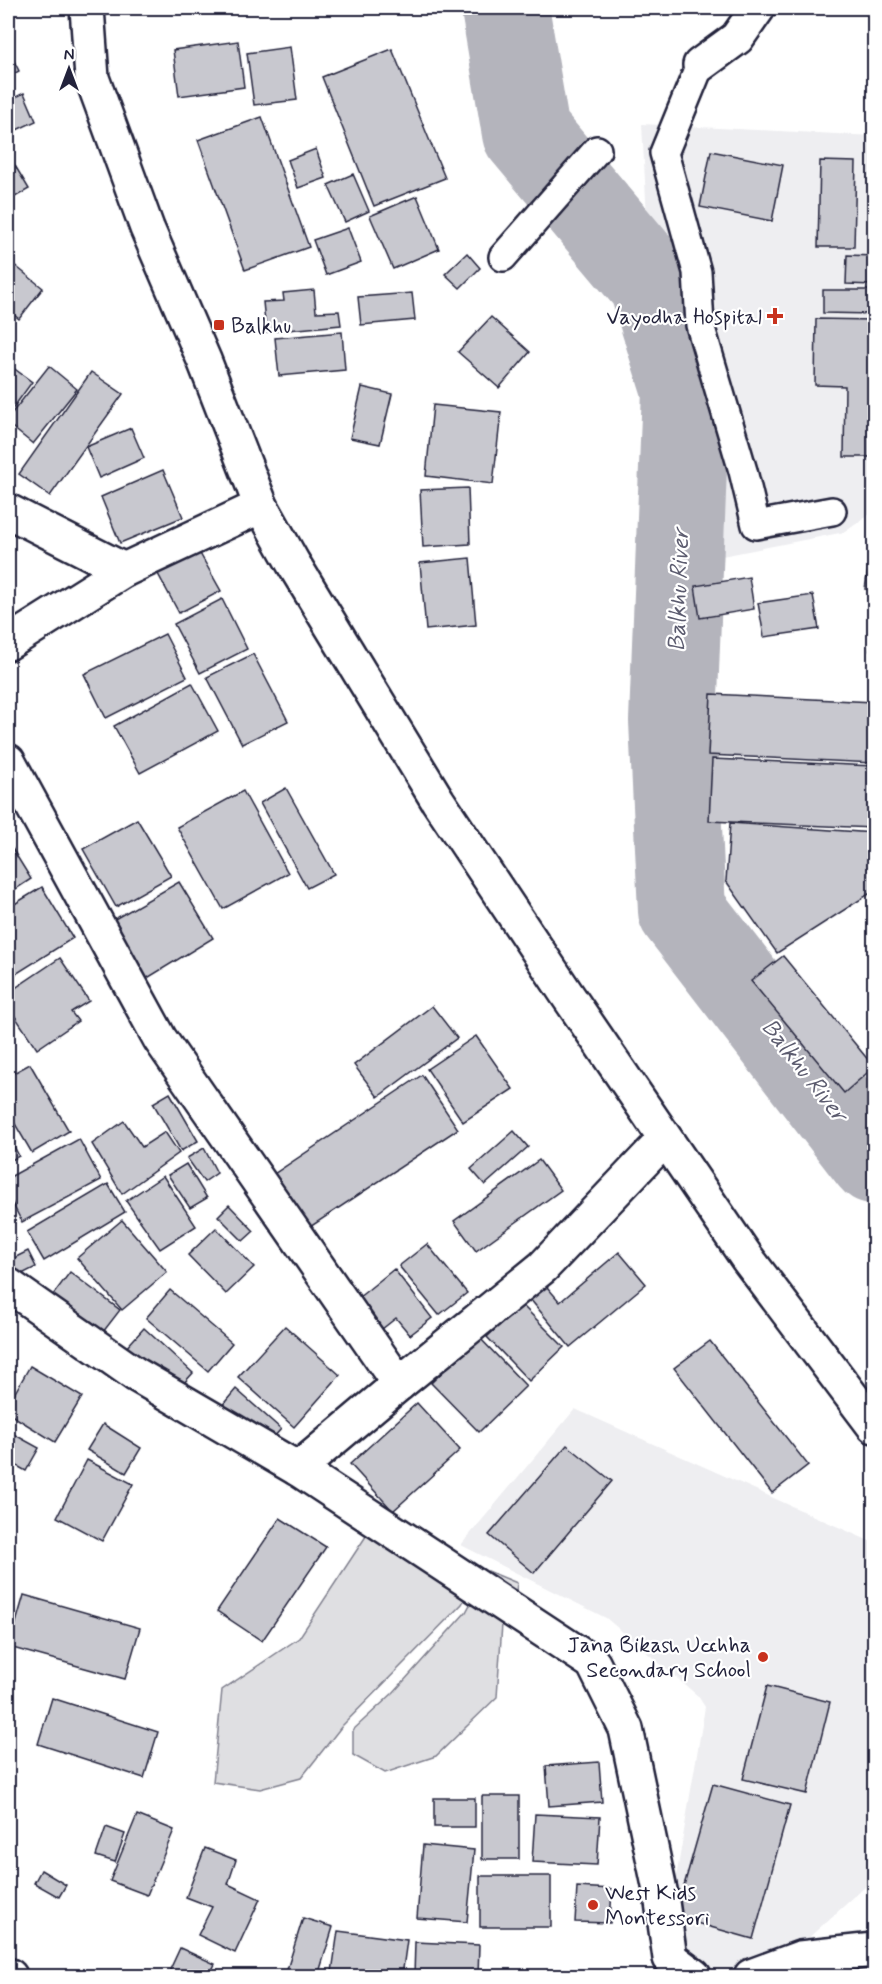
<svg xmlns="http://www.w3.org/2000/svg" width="882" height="1984" font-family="Mynerve,sans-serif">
	<rect width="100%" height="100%" fill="#fff"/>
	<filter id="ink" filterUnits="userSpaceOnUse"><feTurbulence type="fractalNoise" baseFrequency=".0167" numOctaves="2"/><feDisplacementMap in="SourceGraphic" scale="12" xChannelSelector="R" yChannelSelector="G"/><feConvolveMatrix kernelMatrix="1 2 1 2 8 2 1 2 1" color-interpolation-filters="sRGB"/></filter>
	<g filter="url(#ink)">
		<g fill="#eeeef1">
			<polygon points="642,124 874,136 874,511 845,532 702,560 704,394 648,238"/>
			<polygon points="575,1409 874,1543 874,1879 806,1940 719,1976 712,1976 678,1955 672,1902 705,1707 698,1696 606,1618 461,1545"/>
		</g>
		<g fill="#dfdfe2" stroke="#80808e" stroke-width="1.5">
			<polygon points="376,1521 481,1568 462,1604 342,1726 301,1778 260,1789 213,1782 222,1690 299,1638"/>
			<polygon points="488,1571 517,1583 514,1610 502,1624 497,1697 436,1756 385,1773 353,1755 353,1730 393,1693 466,1612"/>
		</g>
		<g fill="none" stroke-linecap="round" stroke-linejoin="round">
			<polyline stroke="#b4b4bc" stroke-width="88" points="505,8 526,133 652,283 686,391 673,721 682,911 874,1160"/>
		</g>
		<g fill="#c8c8cf" stroke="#22223b" stroke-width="1.5">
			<polygon points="238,41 244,87 179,96 173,50"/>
			<polygon points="290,47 297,100 254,105 247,53"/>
			<polygon points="8,49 19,71 8,77"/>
			<polygon points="392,49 445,178 374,206 322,77"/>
			<polygon points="24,93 36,121 8,134 8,101"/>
			<polygon points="262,117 309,247 245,270 198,140"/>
			<polygon points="316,149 326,178 298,188 288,160"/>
			<polygon points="711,151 783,165 772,221 700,207"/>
			<polygon points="8,154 29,189 8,201"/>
			<polygon points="820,161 856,162 854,247 818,247"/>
			<polygon points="353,174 369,211 345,222 328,185"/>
			<polygon points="417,196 439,249 393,269 370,216"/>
			<polygon points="348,228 361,262 326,275 313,240"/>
			<polygon points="467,253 480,268 460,288 445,274"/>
			<polygon points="847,255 874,256 874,285 846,284"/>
			<polygon points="8,260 43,288 19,319 8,310"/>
			<polygon points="314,290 316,312 339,311 341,325 266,332 263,302 284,301 283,293"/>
			<polygon points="823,290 874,290 874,314 823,313"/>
			<polygon points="412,293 415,320 361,325 358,297"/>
			<polygon points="491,317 530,352 499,388 458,352"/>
			<polygon points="816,319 874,320 874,457 844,457 845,386 815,385"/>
			<polygon points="342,332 345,370 279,376 275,338"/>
			<polygon points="8,364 32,382 8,415"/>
			<polygon points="49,366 77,389 33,444 8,424 8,418"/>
			<polygon points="91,372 123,394 50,496 19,474"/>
			<polygon points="362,387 392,394 380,444 350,438"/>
			<polygon points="433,405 501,412 493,484 426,476"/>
			<polygon points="131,428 144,458 99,478 86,447"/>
			<polygon points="163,470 183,517 120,543 101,497"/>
			<polygon points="468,488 470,544 423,547 420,490"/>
			<polygon points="874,528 874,590 865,589"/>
			<polygon points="198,550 221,591 179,613 157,572"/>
			<polygon points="470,558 476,625 426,630 420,563"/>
			<polygon points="749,577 754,609 700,618 695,586"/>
			<polygon points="813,595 819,629 764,637 758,603"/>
			<polygon points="222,599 247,649 200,673 174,624"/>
			<polygon points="874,615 874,652 870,651"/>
			<polygon points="165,634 187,677 106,718 84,674"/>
			<polygon points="253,654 288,721 242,744 207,677"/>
			<polygon points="192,683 218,731 140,773 114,726"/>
			<polygon points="711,694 874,702 874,763 708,755"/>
			<polygon points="712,759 874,766 874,828 709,821"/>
			<polygon points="286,788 334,874 307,888 260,803"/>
			<polygon points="243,791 288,873 223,909 177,827"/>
			<polygon points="137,819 171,876 116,907 83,849"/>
			<polygon points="730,823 874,833 874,892 872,892 777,953 726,881"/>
			<polygon points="8,842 31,879 8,894"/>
			<polygon points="179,882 213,938 141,982 106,924"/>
			<polygon points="42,887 73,938 8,979 8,908"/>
			<polygon points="783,956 874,1067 844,1093 751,981"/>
			<polygon points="60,958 89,1001 71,1012 78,1021 37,1049 8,1006 8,993"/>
			<polygon points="432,1006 457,1038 378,1097 354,1065"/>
			<polygon points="476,1036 513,1089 463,1122 427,1069"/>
			<polygon points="30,1064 69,1131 32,1153 8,1112 8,1076"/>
			<polygon points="422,1075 458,1129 310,1227 274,1174"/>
			<polygon points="170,1093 198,1141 181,1151 153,1103"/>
			<polygon points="124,1121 142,1147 165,1132 179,1153 122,1194 92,1144"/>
			<polygon points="514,1131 528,1147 485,1185 471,1169"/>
			<polygon points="8,1135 19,1156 8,1162"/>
			<polygon points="79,1139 101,1180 22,1222 8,1195 8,1178"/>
			<polygon points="204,1148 217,1173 204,1182 187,1158"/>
			<polygon points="539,1160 561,1190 476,1251 454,1221"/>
			<polygon points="186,1164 207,1198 190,1208 168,1175"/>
			<polygon points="163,1176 196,1226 160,1249 126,1201"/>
			<polygon points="108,1184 125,1212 44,1261 27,1232"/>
			<polygon points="229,1205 254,1231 243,1241 218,1216"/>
			<polygon points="122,1220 167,1272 122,1310 77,1258"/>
			<polygon points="216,1228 254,1267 226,1294 188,1255"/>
			<polygon points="427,1244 467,1293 439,1315 399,1266"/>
			<polygon points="28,1251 36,1267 8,1281 8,1261"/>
			<polygon points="619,1252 646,1284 570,1347 525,1293 541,1280 560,1302"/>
			<polygon points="394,1269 432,1318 410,1335 396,1318 377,1333 353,1302"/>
			<polygon points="70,1272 120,1310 103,1332 74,1310 68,1318 47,1303"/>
			<polygon points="170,1290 232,1343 208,1371 146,1318"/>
			<polygon points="521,1304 564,1347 529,1381 487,1337"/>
			<polygon points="285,1326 340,1375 294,1427 238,1377"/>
			<polygon points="144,1328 193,1373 174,1394 125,1349"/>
			<polygon points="479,1337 526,1386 479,1432 431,1383"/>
			<polygon points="710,1341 808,1465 772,1493 674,1368"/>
			<polygon points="30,1366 82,1397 55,1442 8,1413 8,1405"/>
			<polygon points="236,1389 281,1429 265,1447 220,1408"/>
			<polygon points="417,1403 460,1450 393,1511 350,1464"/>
			<polygon points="103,1424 141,1448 126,1473 87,1450"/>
			<polygon points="8,1431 39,1448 26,1471 8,1461"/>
			<polygon points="567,1445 612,1481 534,1573 489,1535"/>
			<polygon points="87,1460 133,1484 102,1541 57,1517"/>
			<polygon points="280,1518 326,1547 262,1641 217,1611"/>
			<polygon points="24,1595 140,1628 125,1679 9,1647"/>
			<polygon points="767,1686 830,1702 807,1794 743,1779"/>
			<polygon points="52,1698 158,1732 144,1778 38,1744"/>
			<polygon points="599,1762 602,1802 549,1806 546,1766"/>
			<polygon points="713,1784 790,1805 753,1939 675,1917"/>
			<rect x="482" y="1796" width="37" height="63"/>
			<rect x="434" y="1798" width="41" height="29"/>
			<polygon points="535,1814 600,1817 597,1865 532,1862"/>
			<polygon points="137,1815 174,1830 147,1895 110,1881"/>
			<polygon points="106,1827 125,1834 115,1862 96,1856"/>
			<polygon points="423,1845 474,1850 467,1922 417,1918"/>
			<polygon points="205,1848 236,1860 228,1884 260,1899 235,1953 198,1935 212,1907 186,1897"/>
			<polygon points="41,1870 66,1885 59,1897 34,1883"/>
			<rect x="480" y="1876" width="71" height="51"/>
			<polygon points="577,1887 612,1889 610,1923 575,1922"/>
			<polygon points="303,1918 333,1927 318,1976 285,1976"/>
			<polygon points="338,1931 407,1940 402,1976 354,1976 354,1975 332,1972"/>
			<polygon points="415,1942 479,1945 478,1976 414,1976"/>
			<polygon points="180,1948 215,1964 209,1976 167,1976"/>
		</g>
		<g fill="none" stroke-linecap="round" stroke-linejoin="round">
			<defs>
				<g id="lane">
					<polyline points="700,65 664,153 697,272 700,325 743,471 756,525 832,511"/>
					<polyline points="503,257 597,150"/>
				</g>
				<g id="street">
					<polyline points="700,65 737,38 758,8"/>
					<polyline points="8,511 124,570"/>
					<polyline points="8,643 124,570 261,506"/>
					<polyline points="8,761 160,1039 399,1384 543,1267 665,1139"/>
					<polyline points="8,1285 135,1374 298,1469 593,1663 626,1729 661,1895 670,1958 694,1976"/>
					<polyline points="298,1469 399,1384"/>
					<polyline points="8,1975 10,1976"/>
					<polyline points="751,1976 800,1958 874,1950"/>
				</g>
				<polyline id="secondary" points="87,8 92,78 147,228 204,360 261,506 293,563 438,801 566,993 747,1258 874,1426"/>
			</defs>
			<use href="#lane" stroke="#22223b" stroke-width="32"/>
			<use href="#street" stroke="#22223b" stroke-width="38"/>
			<use href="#secondary" stroke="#22223b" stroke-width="38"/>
			<use href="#lane" stroke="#fff" stroke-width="27"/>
			<use href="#street" stroke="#fff" stroke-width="33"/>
			<use href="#secondary" stroke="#fff" stroke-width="33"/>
		</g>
	</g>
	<g fill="#c8321e" stroke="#fff" stroke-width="2">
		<path d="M772 307h6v6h6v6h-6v6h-6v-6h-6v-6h6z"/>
		<rect x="213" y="319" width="12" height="12" rx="3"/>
		<circle cx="763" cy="1657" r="6"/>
		<circle cx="593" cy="1905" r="6"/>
	</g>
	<g text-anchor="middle" stroke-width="4.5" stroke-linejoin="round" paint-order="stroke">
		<g font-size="22" fill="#22223b" stroke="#fff" text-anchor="end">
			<text x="762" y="324">Vayodha Hospital</text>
			<text x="231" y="333" text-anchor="start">Balkhu</text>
			<text x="751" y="1652">Jana Bikash Ucchha<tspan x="751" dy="25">Secondary School</tspan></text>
			<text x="605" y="1900" text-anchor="start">West Kids<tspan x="605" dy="25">Montessori</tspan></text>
		</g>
		<g font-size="24" font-style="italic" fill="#5c5c6f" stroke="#fff">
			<text transform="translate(678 590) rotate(-88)" y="8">Balkhu River</text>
			<text transform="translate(805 1070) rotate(52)" y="8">Balkhu River</text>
		</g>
	</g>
	<rect width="882" height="1984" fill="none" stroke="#fff" stroke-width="30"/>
	<rect x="15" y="15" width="852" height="1954" fill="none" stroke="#22223b" stroke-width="2" filter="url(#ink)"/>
	<g transform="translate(69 69)" stroke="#ffffff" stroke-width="4.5" paint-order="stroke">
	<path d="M0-4.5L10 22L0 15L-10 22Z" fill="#22223b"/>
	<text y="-9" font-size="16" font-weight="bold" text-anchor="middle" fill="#22223b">N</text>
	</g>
</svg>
